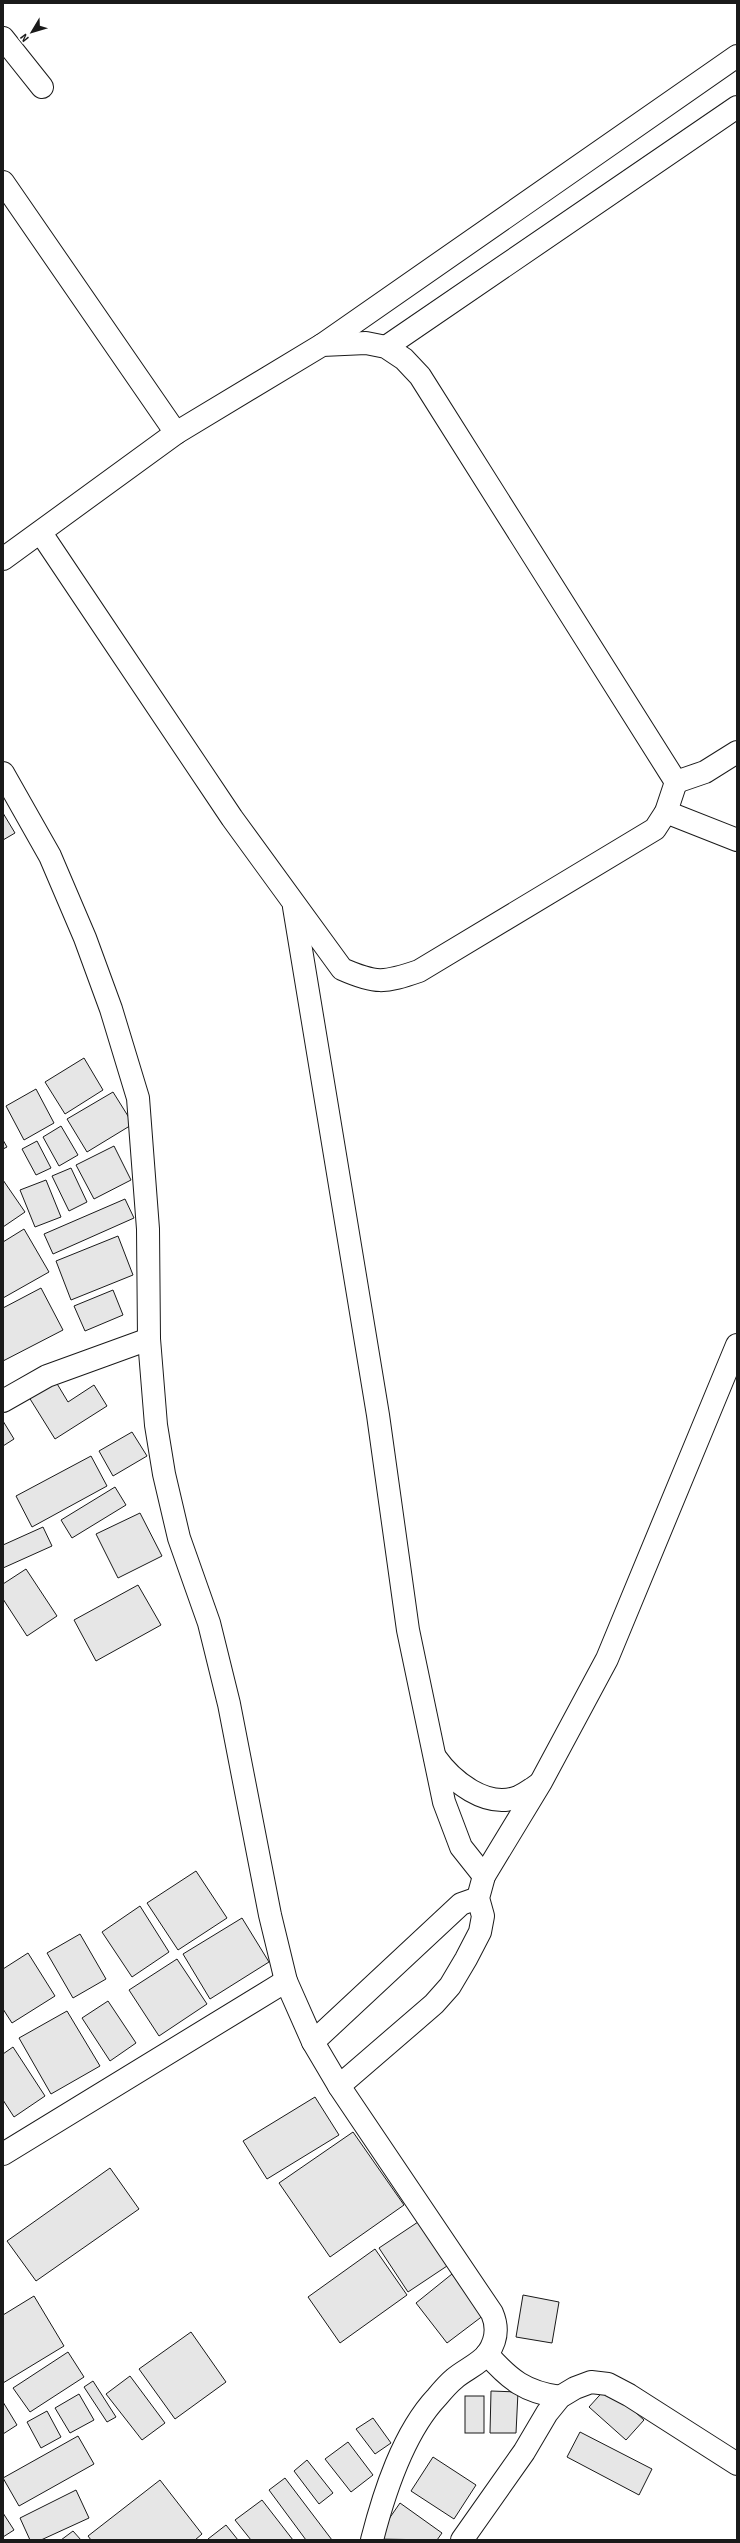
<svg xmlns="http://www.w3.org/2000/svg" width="740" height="2543" font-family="'Source Sans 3',sans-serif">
	<rect width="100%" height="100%" fill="#fff"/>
	<g fill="#e6e6e6" stroke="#1a1a1a">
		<polygon points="3,813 15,833 3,840"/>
		<polygon points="84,1058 103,1090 65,1114 45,1082"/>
		<polygon points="36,1089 54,1123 24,1140 6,1106"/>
		<polygon points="113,1092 133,1124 87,1152 67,1119"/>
		<polygon points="61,1126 78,1155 59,1166 43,1137"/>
		<polygon points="3,1140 7,1147 3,1149"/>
		<polygon points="37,1141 51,1168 36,1175 22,1149"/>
		<polygon points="114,1146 131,1180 94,1199 76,1165"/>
		<polygon points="71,1168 87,1202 69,1211 52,1176"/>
		<polygon points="3,1180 25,1212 3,1227"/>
		<polygon points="46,1180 61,1217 35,1227 20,1190"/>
		<polygon points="125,1199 134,1218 53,1254 44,1234"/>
		<polygon points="24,1229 49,1272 3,1298 3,1242"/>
		<polygon points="118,1236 133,1275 71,1300 56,1261"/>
		<polygon points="41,1288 63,1330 3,1361 3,1308"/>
		<polygon points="113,1290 123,1315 85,1331 74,1306"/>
		<polygon points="53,1377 68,1402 94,1385 107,1406 55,1439 27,1394"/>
		<polygon points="3,1421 14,1439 3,1446"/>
		<polygon points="132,1432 147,1456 113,1476 99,1451"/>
		<polygon points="91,1456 107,1486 32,1527 16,1496"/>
		<polygon points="115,1487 126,1505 72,1538 61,1520"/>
		<polygon points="140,1513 162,1556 118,1578 96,1534"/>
		<polygon points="43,1527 52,1546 3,1568 3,1545"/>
		<polygon points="26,1569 57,1616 27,1636 3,1599 3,1584"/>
		<polygon points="138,1585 161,1625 96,1661 74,1620"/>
		<polygon points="196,1871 227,1918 178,1950 147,1903"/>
		<polygon points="140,1906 169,1952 132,1977 102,1932"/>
		<polygon points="242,1918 269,1962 210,1999 183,1954"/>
		<polygon points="80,1934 106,1979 73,1998 47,1953"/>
		<polygon points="28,1953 55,1996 12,2023 3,2009 3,1969"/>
		<polygon points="177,1959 207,2004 159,2036 129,1990"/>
		<polygon points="108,2001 136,2043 110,2061 82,2018"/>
		<polygon points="67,2011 100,2066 51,2094 19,2038"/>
		<polygon points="13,2047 45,2096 14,2117 3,2100 3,2054"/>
		<polygon points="315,2097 339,2135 267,2179 243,2141"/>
		<polygon points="353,2132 404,2205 330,2257 279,2183"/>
		<polygon points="110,2168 139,2209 36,2281 7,2241"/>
		<polygon points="424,2218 453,2262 408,2292 379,2248"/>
		<polygon points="375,2249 407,2295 340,2343 308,2297"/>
		<polygon points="452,2274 484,2315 447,2343 416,2303"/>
		<polygon points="523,2295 559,2302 552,2343 516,2337"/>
		<polygon points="34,2296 64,2346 3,2383 3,2315"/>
		<polygon points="191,2332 226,2382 175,2419 139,2369"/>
		<polygon points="68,2352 84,2377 30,2412 13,2388"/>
		<polygon points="130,2376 165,2423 142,2440 106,2394"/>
		<polygon points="93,2381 116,2417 107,2422 84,2387"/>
		<polygon points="607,2387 644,2420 626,2440 589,2407"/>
		<polygon points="491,2391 518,2392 516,2433 490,2433"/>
		<polygon points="79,2394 94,2420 70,2433 55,2408"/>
		<rect x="465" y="2396" width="19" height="37"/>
		<polygon points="3,2402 17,2425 3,2434"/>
		<polygon points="47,2411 61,2437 41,2448 27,2422"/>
		<polygon points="373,2418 391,2443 375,2454 356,2429"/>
		<polygon points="580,2432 652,2469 639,2495 567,2457"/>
		<polygon points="78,2436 94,2464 19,2506 3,2478"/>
		<polygon points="348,2442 373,2475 351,2492 325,2459"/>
		<polygon points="433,2457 476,2485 454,2519 411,2491"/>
		<polygon points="307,2460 333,2493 319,2504 294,2471"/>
		<polygon points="285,2478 332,2540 306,2540 269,2490"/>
		<polygon points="160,2480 202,2534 195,2540 91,2540 88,2536"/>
		<polygon points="76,2490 89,2518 41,2540 30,2540 20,2518"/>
		<polygon points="262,2500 293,2540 251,2540 235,2520"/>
		<polygon points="400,2503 442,2533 437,2540 375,2539"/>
		<polygon points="3,2513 14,2530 3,2537"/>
		<polygon points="226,2525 238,2540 208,2540 208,2539"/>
		<polygon points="73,2531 81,2540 61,2540"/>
	</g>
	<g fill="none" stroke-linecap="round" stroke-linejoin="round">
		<defs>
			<g id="minor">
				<polyline points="3,38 42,87"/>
				<polyline points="3,182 176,433"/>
				<polyline points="322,345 737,56"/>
				<polyline points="386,347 737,107"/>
				<path d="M3 559 176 433 322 345 366 343 386 347 404 359 420 376 676 782 666 812 655 829 419 971C384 983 376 984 342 969L232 818 41 533"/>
				<path d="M3 773 50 856 85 938 111 1009 138 1098 148 1229 149 1339 156 1425 164 1474 179 1538 209 1623 229 1704 270 1915 286 1981 313 2042 339 2086 492 2313C498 2327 497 2340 488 2353 480 2364 464 2370 454 2379 448 2384 442 2391 437 2397 403 2433 384 2493 372 2540"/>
				<polyline points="676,782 705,772 737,752"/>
				<polyline points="666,812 737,840"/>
				<polyline points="294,907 378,1415 408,1630 444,1802 461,1847 484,1876"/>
				<polyline points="3,1401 47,1376 149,1339"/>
				<path d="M435 1757C452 1781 486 1809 518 1797 525 1794 533 1788 539 1784"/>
				<polyline points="313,2042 461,1904 478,1898"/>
				<polyline points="339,2086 434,2004 450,1986 466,1959 480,1932 483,1916 478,1898 484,1876 541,1782 607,1659 737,1345"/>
				<polyline points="3,2154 286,1981"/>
				<path d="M487 2354C510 2380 525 2392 560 2397"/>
				<polyline points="462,2540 524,2452 547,2413 560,2397 575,2388 591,2382 608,2384 629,2395 737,2464"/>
			</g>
		</defs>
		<use href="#minor" stroke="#1a1a1a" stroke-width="24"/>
		<use href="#minor" stroke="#fff" stroke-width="22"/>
	</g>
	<rect width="740" height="2543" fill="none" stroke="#1a1a1a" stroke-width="8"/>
	<g transform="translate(32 32) rotate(232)" stroke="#ffffff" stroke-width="3" paint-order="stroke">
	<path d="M0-3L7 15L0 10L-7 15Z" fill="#1a1a1a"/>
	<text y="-6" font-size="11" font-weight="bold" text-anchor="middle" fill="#1a1a1a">N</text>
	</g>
</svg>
